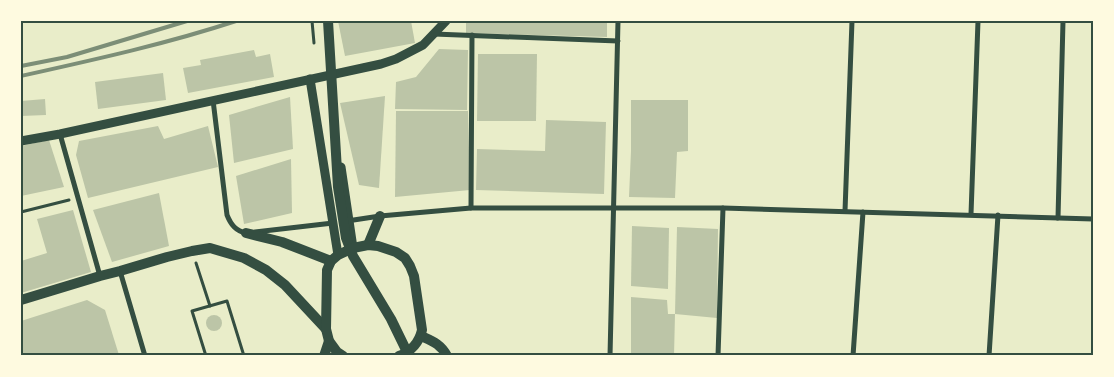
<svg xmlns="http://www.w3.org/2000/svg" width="1114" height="377" font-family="'Varela Round',sans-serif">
	<rect width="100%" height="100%" fill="#e9edc9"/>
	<g fill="#bcc5a7">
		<polygon points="338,21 411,21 415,43 345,56"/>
		<polygon points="466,21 607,21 607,37 466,33"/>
		<polygon points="439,49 468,50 467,110 395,109 396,82 416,77"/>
		<polygon points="254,50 256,57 270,54 274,77 188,93 183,68 201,65 200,60"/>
		<polygon points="478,54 537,54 536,121 477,121"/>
		<polygon points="163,73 166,100 98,109 95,82"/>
		<polygon points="385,96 379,188 359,185 340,103"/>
		<polygon points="290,97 293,149 234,163 229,115"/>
		<polygon points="45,99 46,115 21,116 21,101"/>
		<polygon points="631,100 688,100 688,151 677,152 675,198 629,197 631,151"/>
		<polygon points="396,111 468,111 470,190 395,197"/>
		<polygon points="546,120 606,122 604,194 476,190 477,149 545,151"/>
		<polygon points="158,126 164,139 208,126 218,167 88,198 76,155 79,141"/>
		<polygon points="49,140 64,187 21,196 21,146"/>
		<polygon points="291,159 292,213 244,224 236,176"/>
		<polygon points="159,193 169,246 112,262 93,210"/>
		<polygon points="73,210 91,272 21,293 21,261 47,253 37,219"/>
		<polygon points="632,226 669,228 668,289 631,286"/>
		<polygon points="677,227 718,229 717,318 675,314"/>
		<polygon points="631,297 667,300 668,314 675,314 674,356 631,353"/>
		<polygon points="87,300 105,310 119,355 114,356 21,356 21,321"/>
		<circle cx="214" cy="323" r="8"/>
	</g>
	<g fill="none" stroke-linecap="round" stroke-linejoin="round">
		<g stroke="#344e41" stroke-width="3">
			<polyline points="312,21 314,43"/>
			<polyline points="21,212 69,200"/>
			<polyline points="196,263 210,306"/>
			<polyline points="206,356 192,311 227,301 244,356"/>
		</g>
		<g stroke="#344e41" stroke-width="5">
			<polyline points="434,34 618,41"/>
			<path d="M213 100 227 215C231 225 236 231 246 233"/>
			<polyline points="60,134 100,276"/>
			<polyline points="471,208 472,35"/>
			<polyline points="845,211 852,21"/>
			<polyline points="971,214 978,21"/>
			<polyline points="1058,218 1063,21"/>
			<polyline points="347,221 380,216 471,208 723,208 1093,219"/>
			<polyline points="255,232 333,223"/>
			<polyline points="120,271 145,356"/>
			<polyline points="610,356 618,21"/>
			<polyline points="718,356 723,208"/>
			<polyline points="853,356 863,212"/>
			<polyline points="989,356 998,215"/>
		</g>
		<g stroke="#344e41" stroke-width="9">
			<polyline points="310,79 338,255"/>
			<polyline points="21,141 60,134 381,64 396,59 423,45 446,21"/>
			<polyline points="341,167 353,248"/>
		</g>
		<g stroke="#344e41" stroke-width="10">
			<polyline points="328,21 338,187 346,238 353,256 391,319 409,356"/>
			<polyline points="246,233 282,242 331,261"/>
			<polyline points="368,245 380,216"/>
			<polyline points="21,300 100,276 120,271 167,257 192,251 210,248 244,258 266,270 285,285 326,329"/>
			<path d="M421 336C432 341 441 344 447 356"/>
			<polyline points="324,356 329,341"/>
			<path d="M343 356 337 352 329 341 326 329 327 270 331 261 338 255 353 248 368 245 378 246 396 252 405 258 410 266 414 276 422 330C419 343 412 351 399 356"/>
		</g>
		<g stroke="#7c8e77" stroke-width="4">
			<polyline points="21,66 67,57 187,21"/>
			<path d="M21 76C93 60 166 44 236 21"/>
		</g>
	</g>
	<rect width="1114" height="377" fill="none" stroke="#fefae0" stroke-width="45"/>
	<rect x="22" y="22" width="1070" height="332" fill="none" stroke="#344e41" stroke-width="2"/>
</svg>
